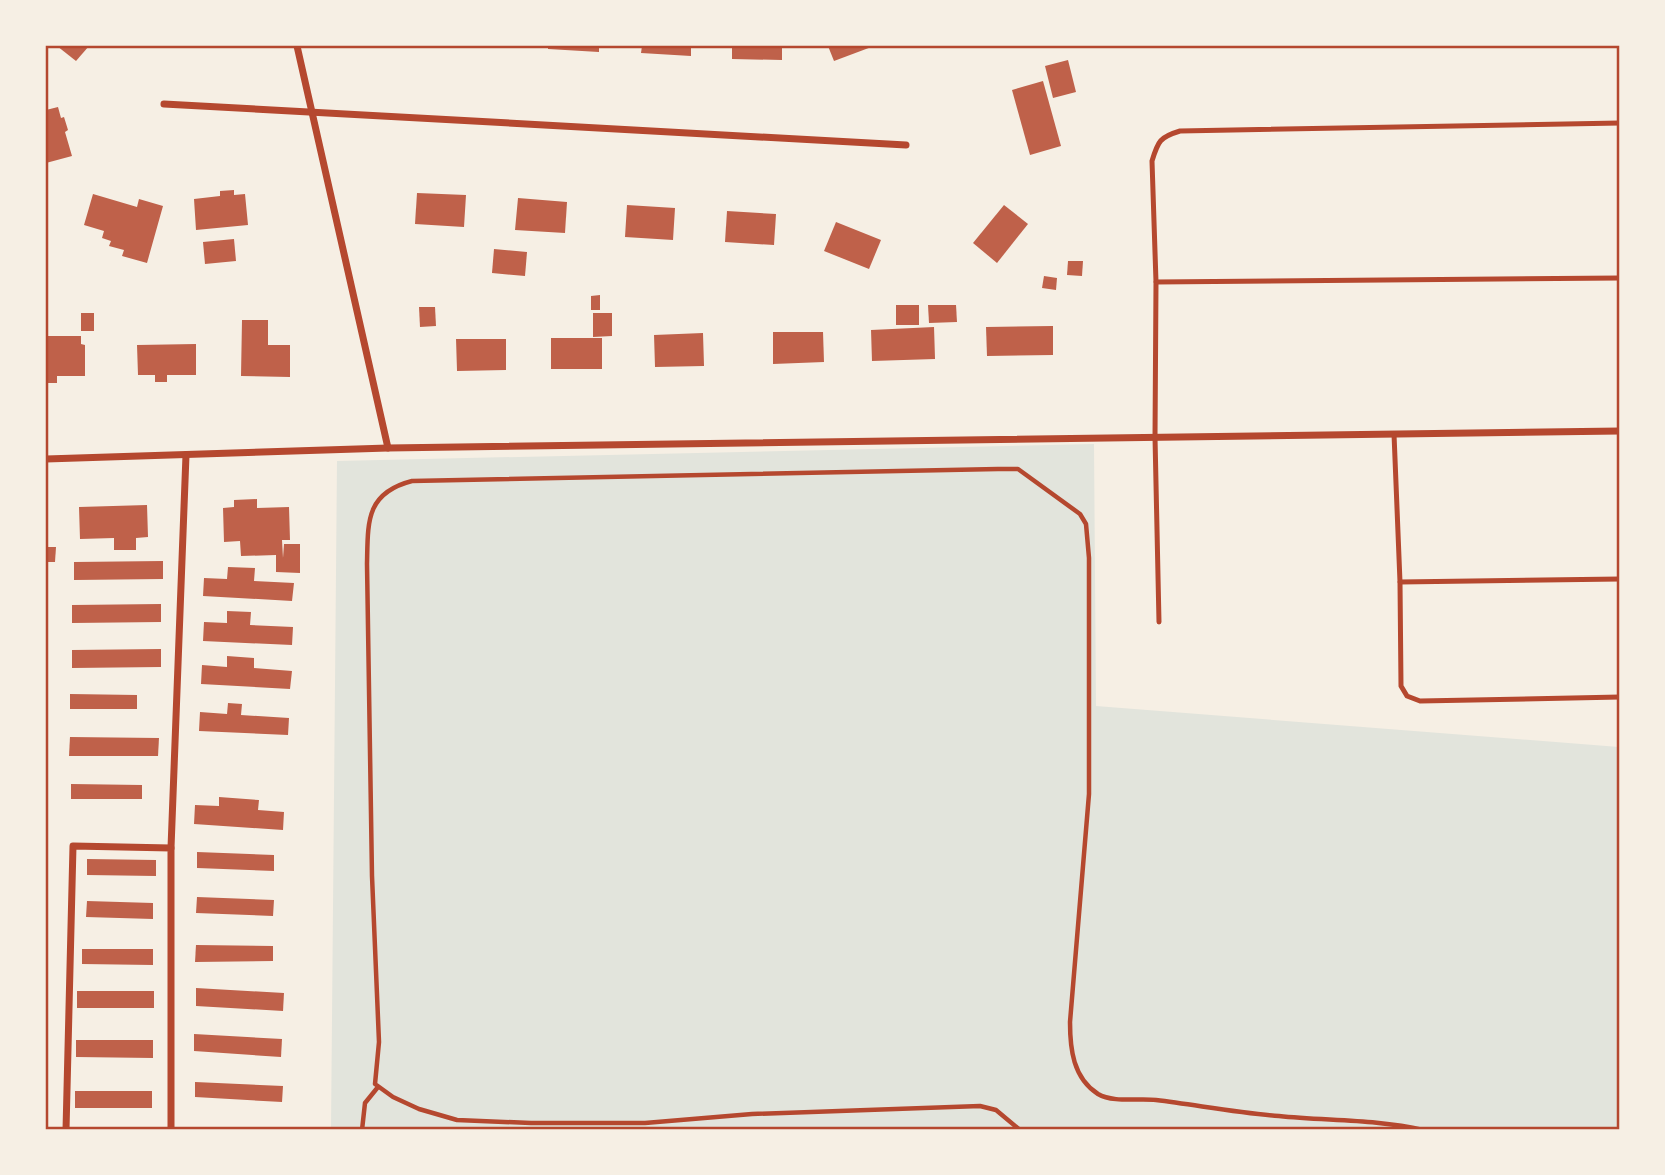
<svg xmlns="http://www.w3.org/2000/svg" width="1665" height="1175" font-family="Arial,sans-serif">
	<rect width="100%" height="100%" fill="#f6efe4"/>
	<polygon fill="#e2e4dc" points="1094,444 1096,706 1619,747 1619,1129 331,1130 337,461"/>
	<g fill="#bf614a">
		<polygon points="57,46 89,46 76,61"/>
		<polygon points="548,46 599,46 599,52 548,49"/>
		<polygon points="642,46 691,46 691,56 641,53"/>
		<polygon points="732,46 782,46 782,60 732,59"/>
		<polygon points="828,46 874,46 834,61"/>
		<polygon points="1068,60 1076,92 1053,98 1045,66"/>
		<polygon points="1043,81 1061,146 1030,155 1012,90"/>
		<polygon points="58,107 61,118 64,117 68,130 65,132 72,156 46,163 46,110"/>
		<polygon points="234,190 234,195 245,194 248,225 196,230 194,199 220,196 220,191"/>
		<polygon points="417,193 466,195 464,227 415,224"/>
		<polygon points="93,194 137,207 139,199 163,206 147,263 122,256 124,250 109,246 111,241 102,238 104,231 84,225"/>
		<polygon points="518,198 567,202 565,233 515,230"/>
		<polygon points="627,205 675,208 673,240 625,237"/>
		<polygon points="1004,205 1028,224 997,263 973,243"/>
		<polygon points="727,211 776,214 774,245 725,242"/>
		<polygon points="836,222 881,240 869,269 824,251"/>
		<polygon points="234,239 236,261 205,264 203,242"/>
		<polygon points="494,249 527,252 525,276 492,273"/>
		<polygon points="1068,261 1083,261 1082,276 1067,275"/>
		<polygon points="1044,276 1057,278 1056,290 1042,288"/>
		<polygon points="600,295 600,310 591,310 591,296"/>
		<rect x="896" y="305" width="23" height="20"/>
		<polygon points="928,305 956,305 957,322 929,323"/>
		<polygon points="419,307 435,307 436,326 420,327"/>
		<rect x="81" y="313" width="13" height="18"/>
		<polygon points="593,313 612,313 612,336 593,337"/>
		<polygon points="242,320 268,320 268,345 290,345 290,377 241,376"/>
		<polygon points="1053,326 1053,355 987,356 986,327"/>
		<polygon points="934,327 935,359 872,361 871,330"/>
		<polygon points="773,332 823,332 824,362 773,364"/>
		<polygon points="703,333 704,366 655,367 654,335"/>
		<polygon points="46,336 81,336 81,344 85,345 85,376 57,376 57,383 46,383"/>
		<rect x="551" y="338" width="51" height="31"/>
		<polygon points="456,339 506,339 506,370 457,371"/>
		<polygon points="196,344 196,375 167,375 167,382 155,382 155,375 138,375 137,345"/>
		<polygon points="257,499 257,508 289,507 290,540 282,540 283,558 284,544 300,544 300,573 276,572 276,555 241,556 240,541 224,542 223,508 234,507 234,500"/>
		<polygon points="147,505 148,537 136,538 136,550 114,550 114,538 80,539 79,507"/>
		<polygon points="46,547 56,547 55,562 46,562"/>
		<polygon points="163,561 163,579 74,580 74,562"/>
		<polygon points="228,567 255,568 254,581 294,583 292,601 203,596 204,578 227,579"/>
		<polygon points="161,604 161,622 72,623 72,605"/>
		<polygon points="227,611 251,612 250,625 293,627 292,645 203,641 204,622 227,623"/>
		<polygon points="161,649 161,667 72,668 72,650"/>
		<polygon points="227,656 254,658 254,668 292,671 290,689 201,684 202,665 227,667"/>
		<polygon points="70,694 137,695 137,709 70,709"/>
		<polygon points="228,703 242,704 241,715 289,718 288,735 199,731 200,712 227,714"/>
		<polygon points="70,737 159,738 158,756 69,756"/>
		<polygon points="71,784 142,785 142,799 71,799"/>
		<polygon points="219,797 259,800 258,810 284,812 283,830 194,824 195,805 219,806"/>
		<polygon points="197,852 274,855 274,871 197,868"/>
		<polygon points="87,859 156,860 156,876 87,875"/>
		<polygon points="197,897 274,900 273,916 196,913"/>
		<polygon points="87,901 153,903 153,919 86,917"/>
		<polygon points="196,945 273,946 273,961 195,962"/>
		<polygon points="82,949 153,949 153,965 82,964"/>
		<polygon points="196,988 284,993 283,1011 196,1006"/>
		<rect x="77" y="991" width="77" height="17"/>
		<polygon points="194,1034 282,1039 281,1057 194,1051"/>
		<polygon points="76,1040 153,1040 153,1058 76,1057"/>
		<polygon points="195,1082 283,1086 282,1102 195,1097"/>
		<rect x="75" y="1091" width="77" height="17"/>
	</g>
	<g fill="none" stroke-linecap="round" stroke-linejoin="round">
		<g stroke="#b5482f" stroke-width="4.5">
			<polyline points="362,1130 365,1103 378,1087"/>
			<path d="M1020 1130 996 1110 980 1106 752 1114 645 1123H531L457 1120 419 1109 393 1097 375 1084 379 1042 372 876 367 564C368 523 365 493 412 481L998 469H1018L1080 514 1086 524 1089 558V794L1070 1022C1070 1049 1073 1078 1098 1094 1113 1103 1139 1098 1156 1100 1197 1105 1238 1113 1279 1116 1326 1121 1376 1119 1423 1130"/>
		</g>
		<g stroke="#b5482f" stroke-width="5">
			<path d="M1620 123 1180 131C1160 137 1158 141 1152 161L1156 282 1620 278"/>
			<polyline points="1156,282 1155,437 1159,622"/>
			<polyline points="1394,434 1400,582 1401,686 1407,696 1420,701 1620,697"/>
			<polyline points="1400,582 1620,579"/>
		</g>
		<g stroke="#b5482f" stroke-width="7">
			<polyline points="297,46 388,448"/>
			<polyline points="164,104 906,145"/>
			<polyline points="46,459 388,448 1620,431"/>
			<polyline points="171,848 186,455"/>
			<polyline points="66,1130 73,846 171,848 171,1130"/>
		</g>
	</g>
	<rect width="1665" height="1175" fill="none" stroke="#f6efe4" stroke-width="94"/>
	<rect x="47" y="47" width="1571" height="1081" fill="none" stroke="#b5482f" stroke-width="2.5"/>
</svg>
